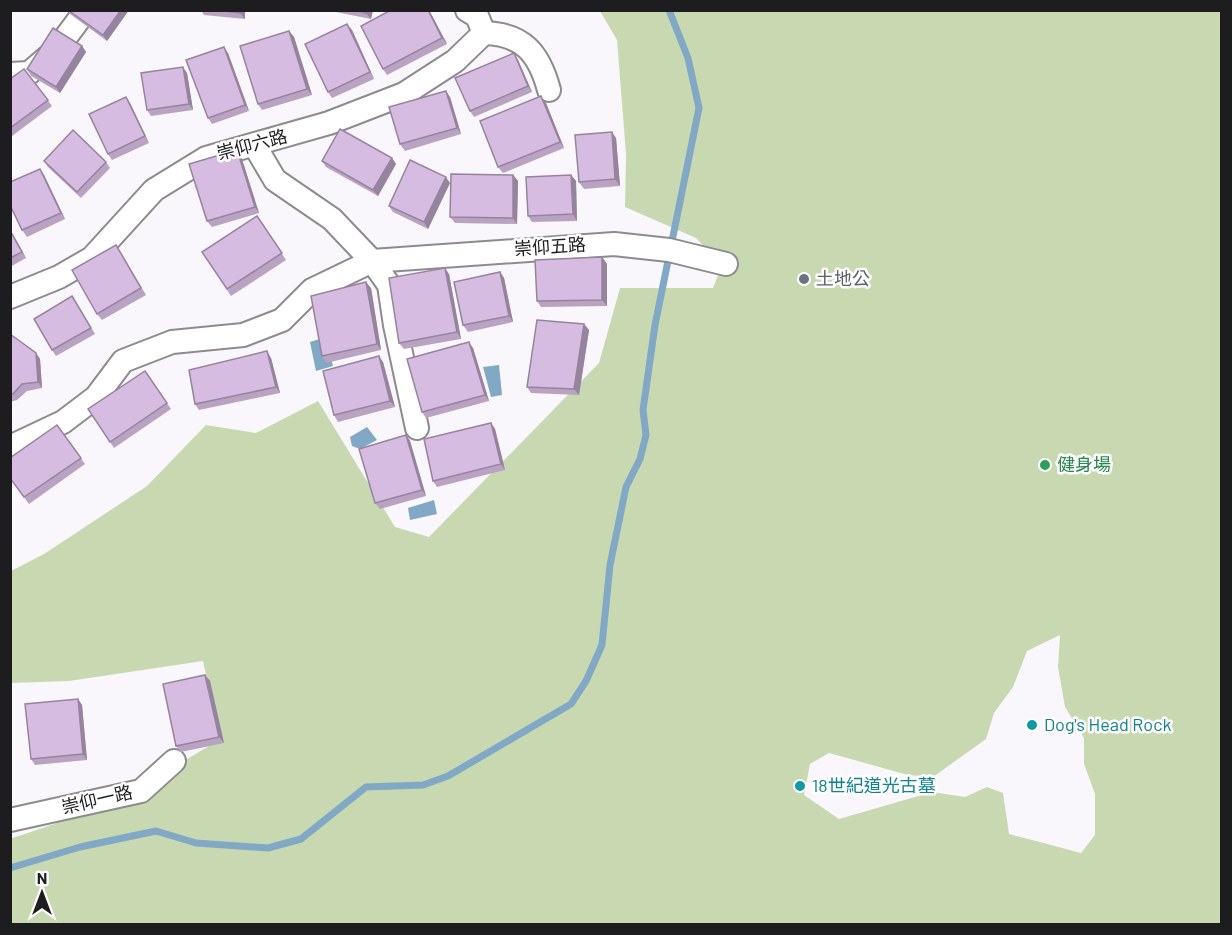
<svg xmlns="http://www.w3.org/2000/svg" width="1232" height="935" font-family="Barlow,'Noto Sans TC',sans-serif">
	<rect width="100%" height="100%" fill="#f9f7fb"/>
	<path fill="#c8d9b2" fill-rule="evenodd" d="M600 11H1221V924H11L10 839 116 803 220 739 203 661 69 681 11 683V571L44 554 147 486 206 425 256 433 318 401 395 527 429 537 599 363 620 288H713L722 265 696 238 625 207 626 154 617 40ZM1060 635 1058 667 1065 707 1084 738V764L1095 794V835L1081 853 1009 834 1003 793 987 787 965 797 932 792 839 819 804 795 810 764 829 753 908 775 933 777 986 739 994 713 1013 687 1027 651Z"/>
	<g fill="#81a8c5">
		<polygon points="326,337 333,366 316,371 310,342"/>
		<polygon points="499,365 502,395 491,397 483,367"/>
		<polygon points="367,427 377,440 360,449 352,446 350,437"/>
		<polygon points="434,500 437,514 410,520 408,508"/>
	</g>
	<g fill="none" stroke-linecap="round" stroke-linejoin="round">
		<polyline stroke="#81a8c5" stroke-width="7" points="10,868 80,847 156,831 196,843 268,848 301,839 366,787 423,785 448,776 571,704 586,681 602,645 610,565 626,487 640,459 646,435 643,410 655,325 699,108 688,58 669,10"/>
		<defs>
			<g id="minor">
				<path d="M484 33C523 34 539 53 549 90"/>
				<polyline points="10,74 29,73 57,49 86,10"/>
				<polyline points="255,146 275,180 332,219 372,261 389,285 395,325 417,428"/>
				<polyline points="10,297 59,277 92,258 154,190 206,158 329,123 404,94 455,61 484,33 477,16 467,10"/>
				<polyline points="10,447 63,422 96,397 123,361 172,342 243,335 282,320 312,290 372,261 614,244 669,250 726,264"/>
				<polyline points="10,820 141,791 174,761"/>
			</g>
		</defs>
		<use href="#minor" stroke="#8d8b8e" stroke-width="26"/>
		<use href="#minor" stroke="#fff" stroke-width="22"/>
	</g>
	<g fill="#b9a2c2">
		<polygon points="67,10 129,10 107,41 70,14"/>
		<polygon points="201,10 245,10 245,19 204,15"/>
		<polygon points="258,10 303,10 303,12 259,12"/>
		<polygon points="335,10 373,10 371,19 336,12"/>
		<polygon points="391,10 429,10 447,44 387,75 383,69"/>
		<polygon points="352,30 374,79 332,98 328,92"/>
		<polygon points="289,31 294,37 312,95 262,110 258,104"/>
		<polygon points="82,46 86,52 60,93 31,76 27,69"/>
		<polygon points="228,53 249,111 212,124 208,118"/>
		<polygon points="514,53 518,60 532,92 474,117 470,111"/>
		<polygon points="24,69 52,106 12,136 10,133 10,79"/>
		<polygon points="187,73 193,110 151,116 147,110"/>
		<polygon points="450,97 461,134 405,151 400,144"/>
		<polygon points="130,103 149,143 112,160 108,154"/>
		<polygon points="546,103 564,148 503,173 498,167"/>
		<polygon points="616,138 620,186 584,189 579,182"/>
		<polygon points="241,156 259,213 212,227 207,221"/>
		<polygon points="392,158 396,164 378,196 326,167 322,161"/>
		<polygon points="44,161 106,162 110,168 81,198 48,167"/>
		<polygon points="40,169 44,175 65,219 27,237 22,230"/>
		<polygon points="513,175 518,181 517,224 455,223 450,217"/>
		<polygon points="571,175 576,181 577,221 532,222 528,216"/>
		<polygon points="450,183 428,229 393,212 389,206"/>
		<polygon points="257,216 286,260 231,296 202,252"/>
		<polygon points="10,229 26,258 10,267"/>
		<polygon points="120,251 146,295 102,320 97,314"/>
		<polygon points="602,257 607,264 607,306 541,307 537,301"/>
		<polygon points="500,272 504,278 513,322 468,332 463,325"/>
		<polygon points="449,274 461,339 404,349 399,343"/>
		<polygon points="371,288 381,350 326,363 322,356"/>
		<polygon points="72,296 95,334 56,356 52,350"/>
		<polygon points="584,324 589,330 579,395 531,393 527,387"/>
		<polygon points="10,334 36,353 40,359 42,388 27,391 17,400 10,402"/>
		<polygon points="473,348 489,401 426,418 422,412"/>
		<polygon points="271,358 280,393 199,410 195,404"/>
		<polygon points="383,362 395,407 338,422 334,415"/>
		<polygon points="145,371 171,409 114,448 88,409"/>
		<polygon points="491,423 495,429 505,470 437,487 433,481"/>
		<polygon points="57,425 85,464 29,504 10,478"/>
		<polygon points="406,435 410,441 426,496 380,509 375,503"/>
		<polygon points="205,675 210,681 224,743 181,752 176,746"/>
		<polygon points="78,699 82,705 87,760 35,765 31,759"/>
	</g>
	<g fill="#96849e">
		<polygon points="121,10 129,10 107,41 103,35"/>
		<polygon points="241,10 245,10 245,19 240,13"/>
		<polygon points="367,10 373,10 371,19 366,13"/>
		<polygon points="428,10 429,10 447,44 442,38"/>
		<polygon points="347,24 352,30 374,79 370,72"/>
		<polygon points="289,31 294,37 312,95 307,89"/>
		<polygon points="82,46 86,52 60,93 56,87"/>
		<polygon points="224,47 228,53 249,111 245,105"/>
		<polygon points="514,53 518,60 532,92 528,86"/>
		<polygon points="183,67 187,73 193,110 189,104"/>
		<polygon points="446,91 450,97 461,134 457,128"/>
		<polygon points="541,96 546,103 564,148 560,142"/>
		<polygon points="126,97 130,103 149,143 145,136"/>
		<polygon points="612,132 616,138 620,186 615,179"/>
		<polygon points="237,150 241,156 259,213 255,207"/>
		<polygon points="392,158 396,164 378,196 373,190"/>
		<polygon points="40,169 44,175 65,219 61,213"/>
		<polygon points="513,175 518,181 517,224 513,218"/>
		<polygon points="571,175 576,181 577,221 573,214"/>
		<polygon points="446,177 450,183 428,229 424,222"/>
		<polygon points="10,229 26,258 22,252 10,231"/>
		<polygon points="602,257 607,264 607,306 602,300"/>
		<polygon points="445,268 449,274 461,339 457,332"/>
		<polygon points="500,272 504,278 513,322 509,316"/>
		<polygon points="366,282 371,288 381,350 377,344"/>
		<polygon points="584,324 589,330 579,395 574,389"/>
		<polygon points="469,342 473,348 489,401 485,395"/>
		<polygon points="267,351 271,358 280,393 276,387"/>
		<polygon points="36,353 40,359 42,388 38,382"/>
		<polygon points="379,356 383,362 395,407 390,401"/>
		<polygon points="491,423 495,429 505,470 501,464"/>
		<polygon points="406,435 410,441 426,496 422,490"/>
		<polygon points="205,675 210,681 224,743 219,737"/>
		<polygon points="78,699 82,705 87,760 83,754"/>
	</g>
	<g fill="#d7bce2" stroke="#96849e" stroke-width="1.5">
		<polygon points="68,10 121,10 103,35"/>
		<polygon points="216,10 241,10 240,13"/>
		<polygon points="354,10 367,10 366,13"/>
		<polygon points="391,10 428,10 442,38 383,69 361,26"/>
		<polygon points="347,24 370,72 328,92 305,44"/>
		<polygon points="53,28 82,46 56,87 27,69"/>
		<polygon points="289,31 307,89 258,104 240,46"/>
		<polygon points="224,47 245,105 208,118 186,60"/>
		<polygon points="514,53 528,86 470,111 455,78"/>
		<polygon points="183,67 189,104 147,110 141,73"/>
		<polygon points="24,69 48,100 10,128 10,79"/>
		<polygon points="446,91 457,128 400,144 389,107"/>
		<polygon points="541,96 560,142 498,167 480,121"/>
		<polygon points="126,97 145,136 108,154 89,114"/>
		<polygon points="340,129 392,158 373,190 322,161"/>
		<polygon points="73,130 106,162 77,192 44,161"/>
		<polygon points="612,132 615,179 579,182 575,135"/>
		<polygon points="237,150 255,207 207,221 189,164"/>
		<polygon points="410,160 446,177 424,222 389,206"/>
		<polygon points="40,169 61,213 22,230 10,205 10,182"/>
		<polygon points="451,174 513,175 513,218 450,217"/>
		<polygon points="571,175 573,214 528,216 526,177"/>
		<polygon points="257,216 282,253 227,289 202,252"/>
		<polygon points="10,231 22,252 10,258"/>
		<polygon points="116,245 141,288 97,314 72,270"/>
		<polygon points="602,257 602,300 537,301 535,260"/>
		<polygon points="445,268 457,332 399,343 389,278"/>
		<polygon points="500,272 509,316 463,325 454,282"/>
		<polygon points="366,282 377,344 322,356 311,296"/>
		<polygon points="72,296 91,328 52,350 34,319"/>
		<polygon points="537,320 584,324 574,389 527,387"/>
		<polygon points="10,334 36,353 38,382 22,384 13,394 10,394"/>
		<polygon points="469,342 485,395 422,412 407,359"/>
		<polygon points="267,351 276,387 195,404 189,370"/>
		<polygon points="379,356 390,401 334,415 323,371"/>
		<polygon points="145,371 167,403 110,442 88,409"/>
		<polygon points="491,423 501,464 433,481 424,439"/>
		<polygon points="57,425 81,458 24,497 10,478 10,458"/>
		<polygon points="406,435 422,490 375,503 359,449"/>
		<polygon points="205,675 219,737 176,746 163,684"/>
		<polygon points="78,699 83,754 31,759 25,704"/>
	</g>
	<circle fill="#6b7280" stroke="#fff" stroke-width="2" cx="804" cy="279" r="6"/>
	<circle fill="#2e9e5b" stroke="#fff" stroke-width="2" cx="1045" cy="465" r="6"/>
	<g fill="#0f9aa8" stroke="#fff" stroke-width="2">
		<circle cx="1032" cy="725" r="6"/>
		<circle cx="800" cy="786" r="6"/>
	</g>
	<g text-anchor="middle" stroke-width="5" stroke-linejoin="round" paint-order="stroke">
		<g font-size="18" fill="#1d1c1e" stroke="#fff">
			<text transform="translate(252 145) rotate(-15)" y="6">崇仰六路</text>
			<text transform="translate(550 247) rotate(-4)" y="6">崇仰五路</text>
			<text transform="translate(97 800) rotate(-13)" y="6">崇仰一路</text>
		</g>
		<g font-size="18" fill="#5b616d" stroke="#fff" text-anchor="start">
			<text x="816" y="285">土地公</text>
		</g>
		<g font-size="18" fill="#27864d" stroke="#fff" text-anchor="start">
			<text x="1057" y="471">健身場</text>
		</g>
		<g font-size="18" fill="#0d838f" stroke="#fff" text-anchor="start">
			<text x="1044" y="731">Dog's Head Rock</text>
			<text x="812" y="792">18世紀道光古墓</text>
		</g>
	</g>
	<rect width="1232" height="935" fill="none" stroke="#1d1c1e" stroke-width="24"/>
	<g transform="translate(42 893)" stroke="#ffffff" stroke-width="4.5" paint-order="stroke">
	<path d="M0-4.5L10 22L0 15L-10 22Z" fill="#1d1c1e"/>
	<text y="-9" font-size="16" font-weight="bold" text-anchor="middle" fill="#1d1c1e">N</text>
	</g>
</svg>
